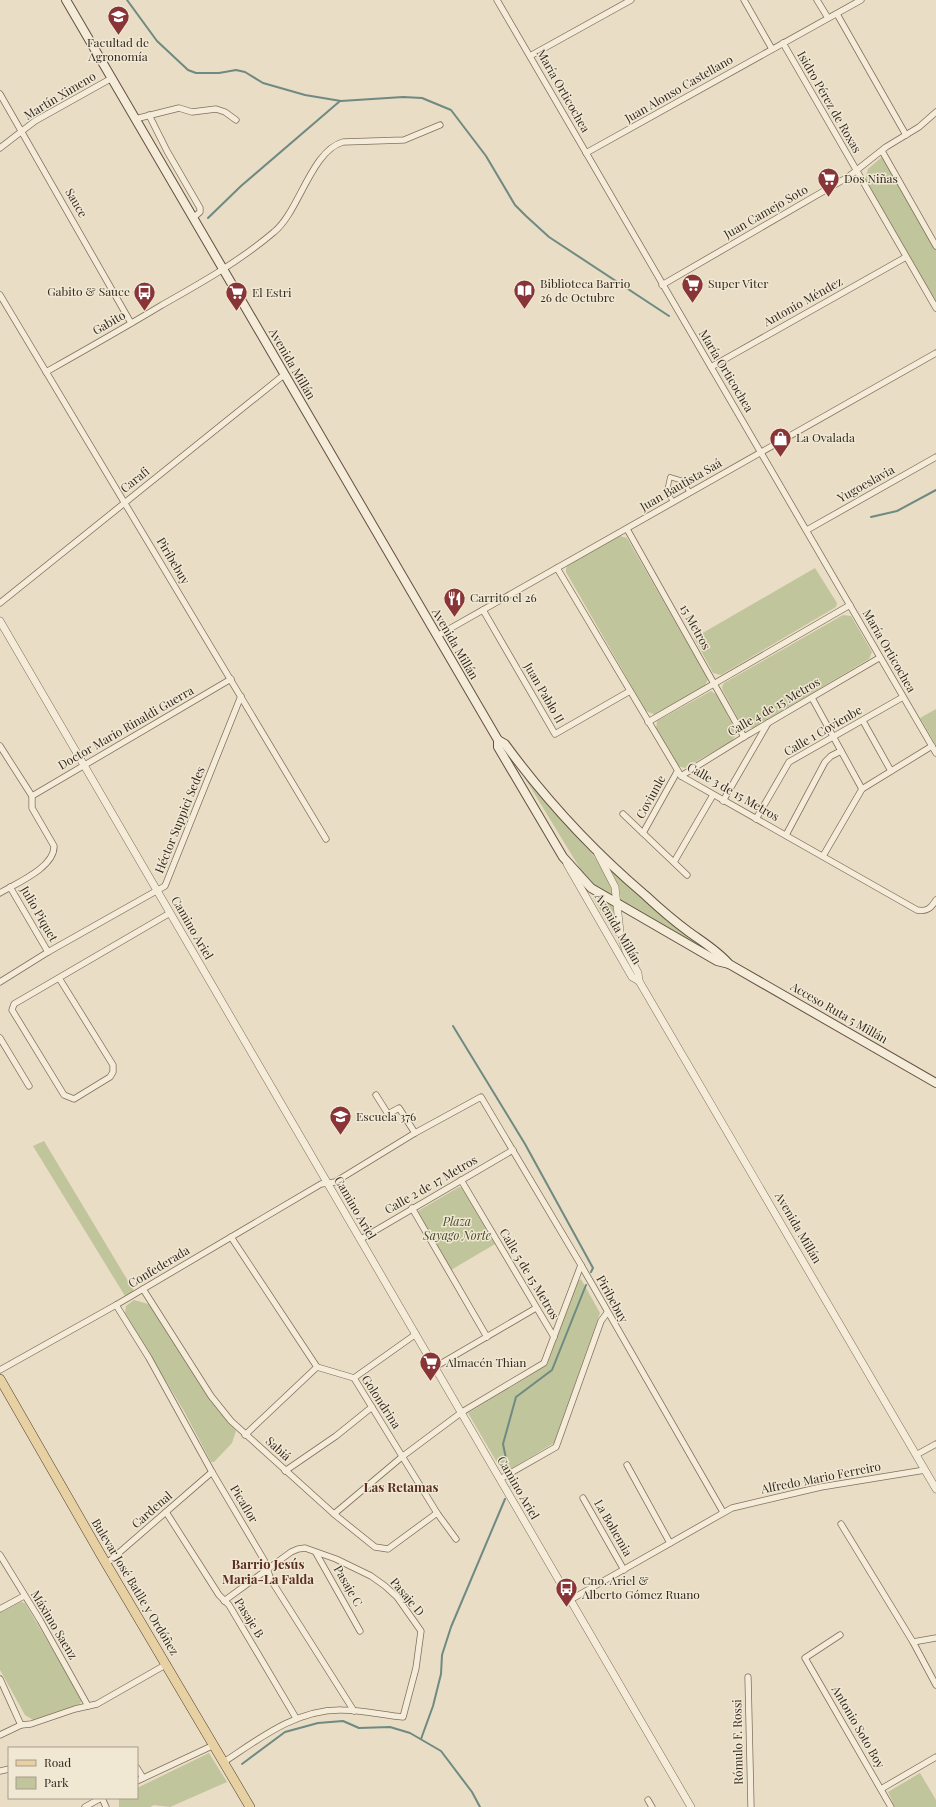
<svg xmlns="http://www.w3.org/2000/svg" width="936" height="1807" font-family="'Playfair Display',serif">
	<rect width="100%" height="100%" fill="#e9ddc5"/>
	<g fill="#c1c59b">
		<polygon points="882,157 936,250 936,306 865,180 868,169"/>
		<polygon points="620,536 627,538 708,679 705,686 656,715 646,711 566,572 566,568 569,564"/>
		<polygon points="815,568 837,603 836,607 721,675 713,673 694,638"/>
		<polygon points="843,615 851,616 872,652 869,659 753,728 742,726 723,691 722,687 724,683"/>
		<polygon points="711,691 717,695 737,733 732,741 685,768 677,766 656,729 657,721"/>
		<polygon points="936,709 936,745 920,718"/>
		<polygon points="523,775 600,863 611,884 614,898 595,885 581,870"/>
		<polygon points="610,868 645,901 714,955 621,901 619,887"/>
		<polygon points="595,894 616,906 620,943 593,898"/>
		<polygon points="44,1141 134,1291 125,1296 33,1146"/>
		<polygon points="459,1187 462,1188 495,1244 451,1270 418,1213 418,1211"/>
		<polygon points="581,1279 600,1313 554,1443 506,1472 502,1471 468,1413 547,1365 577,1282"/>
		<polygon points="134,1300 148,1304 154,1309 204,1389 236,1431 232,1443 214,1462 211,1462 184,1411 125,1313 126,1306"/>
		<polygon points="21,1602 25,1603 82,1700 80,1704 33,1720 25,1715 0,1670 0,1613"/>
		<polygon points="209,1753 227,1782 170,1807 154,1805 150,1807 119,1807 119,1798 137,1798 137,1788"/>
		<polygon points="920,1773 936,1800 936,1807 895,1807 888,1792"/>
	</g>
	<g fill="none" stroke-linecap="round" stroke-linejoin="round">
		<g stroke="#6e8a82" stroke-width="2">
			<polyline points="127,0 157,41 188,70 196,73 219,73 236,70 245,72 263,83 305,95 341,101 403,97 422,98 451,110 486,156 515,205 526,216 549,237 669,316"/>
			<polyline points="208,218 241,186 340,101"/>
			<polyline points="871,517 897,511 936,490"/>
			<polyline points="453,1026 525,1144 593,1268 591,1272"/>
			<polyline points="508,1468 503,1444 516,1397 552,1370 586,1285"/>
			<polyline points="511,1479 511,1486"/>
			<polyline points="421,1739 433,1706 441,1674 442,1655 451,1627 505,1499"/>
			<polyline points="242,1764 285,1732 318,1723 343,1721 359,1728 390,1727 410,1733 441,1751 472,1792 480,1807"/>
		</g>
		<defs>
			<polyline id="pedestrian" points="673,502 667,491 670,477 683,481 690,493"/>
			<g id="minor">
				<polyline points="497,0 936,753"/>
				<polyline points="744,0 772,49"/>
				<polyline points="817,0 828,18"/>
				<polyline points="837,14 906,135"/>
				<polyline points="783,43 936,308"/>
				<polyline points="530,56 631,0"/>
				<polyline points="0,94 131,323"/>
				<polyline points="149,115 167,151 200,208 200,212 193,218"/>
				<polyline points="135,119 179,108 192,112 216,109 225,112 236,120"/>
				<polyline points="0,148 35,121 112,78"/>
				<polyline points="882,151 936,246"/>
				<polyline points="586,153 861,0"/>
				<polyline points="662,285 848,177 886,147 919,127 936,112"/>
				<polyline points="0,295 326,839"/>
				<polyline points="711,367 906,257"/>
				<path d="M46 372C85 350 124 328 162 305 201 283 240 261 274 232 299 212 311 151 343 142L404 140 440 125"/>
				<polyline points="627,529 744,737"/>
				<polyline points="807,530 936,457"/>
				<path d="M557 568 681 776 917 910C927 912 931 908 936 900"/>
				<polyline points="0,603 285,374"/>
				<polyline points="483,610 555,734 630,691"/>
				<polyline points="437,636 936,353"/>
				<polyline points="812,698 862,789"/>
				<polyline points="863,721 891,771"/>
				<polyline points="648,722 850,605"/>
				<path d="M0 746 32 796V808L54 846C55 867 17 883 0 893"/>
				<polyline points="681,776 744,737 879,658"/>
				<polyline points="32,796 231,679"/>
				<polyline points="723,801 768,723"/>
				<polyline points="623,814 687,875"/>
				<polyline points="756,819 789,762 903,697"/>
				<polyline points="643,833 677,772"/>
				<polyline points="786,835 825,762 831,756 841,751"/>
				<polyline points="823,856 862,789 932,746"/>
				<polyline points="674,862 713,795"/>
				<polyline points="10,887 48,952"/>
				<polyline points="59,978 113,1065 113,1072 110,1077 74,1099 64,1095 12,1010 14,1004 170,913"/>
				<polyline points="0,982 48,952 165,886 241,696"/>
				<polyline points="0,1038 29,1086"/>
				<polyline points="376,1095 388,1114 399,1108 415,1133"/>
				<polyline points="461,1180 554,1337"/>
				<polyline points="412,1208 487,1337"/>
				<polyline points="231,1237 317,1367 354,1378 437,1513 456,1539"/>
				<polyline points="361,1239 513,1150"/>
				<polyline points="143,1289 211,1396 231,1421 334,1514 375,1547 388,1549 437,1513"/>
				<polyline points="116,1305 149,1358 212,1472 264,1560 271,1580 354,1711"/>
				<polyline points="435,1367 536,1308"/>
				<polyline points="0,1370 116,1305 321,1184 335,1182 415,1133 481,1097 581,1265 723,1512"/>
				<polyline points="354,1378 416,1334"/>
				<polyline points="245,1435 317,1367"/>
				<polyline points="916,1455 936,1444"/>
				<polyline points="627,1465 670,1543"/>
				<polyline points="285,1471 336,1436 372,1407"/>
				<polyline points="500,1479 556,1447 601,1321 607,1313"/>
				<polyline points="583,1498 624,1570"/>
				<polyline points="166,1512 219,1595 229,1605 296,1718"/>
				<polyline points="334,1514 403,1456 462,1412 544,1363 581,1265"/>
				<polyline points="841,1524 913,1642 936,1685"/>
				<polyline points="316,1553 360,1631"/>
				<polyline points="0,1555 40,1620 88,1706"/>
				<polyline points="106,1564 212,1472"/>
				<polyline points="570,1600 732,1508 821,1487 925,1470"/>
				<polyline points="0,1609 24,1596"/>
				<polyline points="840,1635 805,1658 891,1807"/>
				<polyline points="913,1642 936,1638"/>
				<polyline points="748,1677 751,1807"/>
				<polyline points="0,1679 21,1725"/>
				<polyline points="0,1735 21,1725 31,1724 75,1709 97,1704 167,1664"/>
				<path d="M224 1762C260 1738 297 1709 342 1710 362 1710 383 1715 403 1717L416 1668 421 1631 397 1597 385 1586 371 1576 336 1559 305 1548 298 1549 291 1552 224 1601"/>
				<polyline points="137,1768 143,1778"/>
				<polyline points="0,1771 9,1769"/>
				<polyline points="137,1781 214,1745"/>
				<polyline points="881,1789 936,1757"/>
				<polyline points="102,1798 106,1807"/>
				<polyline points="648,1800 652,1807"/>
				<polyline points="85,1807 101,1798"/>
			</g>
			<g id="tertiary">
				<polyline points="0,621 691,1807"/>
				<polyline points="598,854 615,887 620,932 626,951 638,973 639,981 936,1489"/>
				<polyline points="567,864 632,977 639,981"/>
			</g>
			<g id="secondary">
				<path d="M66 0 498 740 505 744C546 800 592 850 645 895 659 908 674 921 689 932 703 942 718 951 729 964"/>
				<polyline points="498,740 498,747 563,857 591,888 717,961 729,964 936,1083"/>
			</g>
			<polyline id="primary" points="0,1379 101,1555 250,1807"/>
		</defs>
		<use href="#pedestrian" stroke="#81705d" stroke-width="5.5"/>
		<use href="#minor" stroke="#81705d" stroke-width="7"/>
		<use href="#tertiary" stroke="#81705d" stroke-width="8"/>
		<use href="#secondary" stroke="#635141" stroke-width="10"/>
		<use href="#primary" stroke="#503f31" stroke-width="10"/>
		<use href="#pedestrian" stroke="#f4ebd8" stroke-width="4"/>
		<use href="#minor" stroke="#f4ebd8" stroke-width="5.5"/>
		<use href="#tertiary" stroke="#f4ebd8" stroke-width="7"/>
		<use href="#secondary" stroke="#f4ebd8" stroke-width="8"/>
		<use href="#primary" stroke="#e7d0a2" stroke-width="9"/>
	</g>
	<defs>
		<symbol id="university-pin" viewBox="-11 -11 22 30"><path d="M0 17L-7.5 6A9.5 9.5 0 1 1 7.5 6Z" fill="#893537" stroke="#f1e8d4"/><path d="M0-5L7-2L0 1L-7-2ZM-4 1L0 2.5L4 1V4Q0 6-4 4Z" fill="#fff"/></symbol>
		<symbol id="supermarket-pin" viewBox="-11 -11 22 30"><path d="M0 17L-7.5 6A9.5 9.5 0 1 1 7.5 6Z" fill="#893537" stroke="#f1e8d4"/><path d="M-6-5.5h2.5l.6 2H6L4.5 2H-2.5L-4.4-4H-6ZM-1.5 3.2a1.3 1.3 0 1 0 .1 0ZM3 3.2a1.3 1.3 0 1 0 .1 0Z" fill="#fff"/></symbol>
		<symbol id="library-pin" viewBox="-11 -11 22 30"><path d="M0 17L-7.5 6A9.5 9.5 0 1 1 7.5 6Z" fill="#893537" stroke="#f1e8d4"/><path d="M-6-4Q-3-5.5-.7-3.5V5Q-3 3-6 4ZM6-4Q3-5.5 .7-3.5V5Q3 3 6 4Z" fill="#fff"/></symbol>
		<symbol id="bus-pin" viewBox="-11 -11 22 30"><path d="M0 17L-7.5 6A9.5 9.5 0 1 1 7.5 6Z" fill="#893537" stroke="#f1e8d4"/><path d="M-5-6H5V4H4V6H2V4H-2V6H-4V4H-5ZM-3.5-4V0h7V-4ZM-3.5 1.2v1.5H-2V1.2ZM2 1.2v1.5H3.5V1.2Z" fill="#fff"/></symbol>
		<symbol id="shop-pin" viewBox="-11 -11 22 30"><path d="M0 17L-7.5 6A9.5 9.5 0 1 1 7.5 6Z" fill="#893537" stroke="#f1e8d4"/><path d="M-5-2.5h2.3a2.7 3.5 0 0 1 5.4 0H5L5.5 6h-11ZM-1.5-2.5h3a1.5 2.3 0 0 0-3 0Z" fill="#fff"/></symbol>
		<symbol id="restaurant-pin" viewBox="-11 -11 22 30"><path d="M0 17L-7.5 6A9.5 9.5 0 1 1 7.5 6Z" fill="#893537" stroke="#f1e8d4"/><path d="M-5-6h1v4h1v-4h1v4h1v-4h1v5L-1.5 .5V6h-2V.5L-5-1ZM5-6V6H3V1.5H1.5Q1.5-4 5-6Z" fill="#fff"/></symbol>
		<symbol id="school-pin" viewBox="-11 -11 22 30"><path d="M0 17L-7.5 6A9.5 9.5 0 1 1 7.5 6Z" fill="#893537" stroke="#f1e8d4"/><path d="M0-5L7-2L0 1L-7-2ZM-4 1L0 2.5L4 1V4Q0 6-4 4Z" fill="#fff"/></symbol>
	</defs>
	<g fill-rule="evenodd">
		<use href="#university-pin" x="106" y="4" width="25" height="34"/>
		<use href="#supermarket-pin" x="816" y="166" width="25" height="34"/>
		<use href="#supermarket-pin" x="680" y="272" width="25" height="34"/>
		<use href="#library-pin" x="512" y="278" width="25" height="34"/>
		<use href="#bus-pin" x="132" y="280" width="25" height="34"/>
		<use href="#supermarket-pin" x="224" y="280" width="25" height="34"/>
		<use href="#shop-pin" x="768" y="426" width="25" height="34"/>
		<use href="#restaurant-pin" x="442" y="586" width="25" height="34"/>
		<use href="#school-pin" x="328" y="1104" width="25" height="34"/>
		<use href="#supermarket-pin" x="418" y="1350" width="25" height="34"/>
		<use href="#bus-pin" x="554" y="1576" width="25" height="34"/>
	</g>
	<g text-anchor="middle" stroke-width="3" stroke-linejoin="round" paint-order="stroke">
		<g font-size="12" fill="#332920" stroke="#f1e8d4" text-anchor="start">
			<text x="118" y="47" text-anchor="middle">Facultad de<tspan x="118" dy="14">Agronomía</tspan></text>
			<text x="844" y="183">Dos Niñas</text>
			<text x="540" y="288">Biblioteca Barrio<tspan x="540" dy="14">26 de Octubre</tspan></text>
			<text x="708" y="288">Super Viter</text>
			<text x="130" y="296" text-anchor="end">Gabito &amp; Sauce</text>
			<text x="252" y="297">El Estri</text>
			<text x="796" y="442">La Ovalada</text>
			<text x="470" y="602">Carrito el 26</text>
			<text x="356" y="1121">Escuela 376</text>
			<text x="446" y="1367">Almacén Thian</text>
			<text x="582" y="1585">Cno. Ariel &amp;<tspan x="582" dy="14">Alberto Gómez Ruano</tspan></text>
		</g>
		<g font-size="12" fill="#332920" stroke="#f1e8d4">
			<text transform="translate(679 89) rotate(-30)" y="4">Juan Alonso Castellano</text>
			<text transform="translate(563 91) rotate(60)" y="4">María Orticochea</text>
			<text transform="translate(60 96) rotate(-31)" y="4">Martín Ximeno</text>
			<text transform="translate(829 102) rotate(60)" y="4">Isidro Pérez de Roxas</text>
			<text transform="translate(76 203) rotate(60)" y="4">Sauce</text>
			<text transform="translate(766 212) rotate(-30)" y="4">Juan Camejo Soto</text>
			<text transform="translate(803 302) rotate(-29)" y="4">Antonio Méndez</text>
			<text transform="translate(109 323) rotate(-30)" y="4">Gabito</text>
			<text transform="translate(292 364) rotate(60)" y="4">Avenida Millán</text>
			<text transform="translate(726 371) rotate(59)" y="4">María Orticochea</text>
			<text transform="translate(135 480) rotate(-39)" y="4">Carafi</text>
			<text transform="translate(866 484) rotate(-29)" y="4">Yugoeslavia</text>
			<text transform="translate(681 485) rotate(-30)" y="4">Juan Bautista Saá</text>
			<text transform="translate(173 561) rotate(59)" y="4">Piribebuy</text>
			<text transform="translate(695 627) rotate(61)" y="4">15 Metros</text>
			<text transform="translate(455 644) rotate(60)" y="4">Avenida Millán</text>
			<text transform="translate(889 651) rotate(60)" y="4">María Orticochea</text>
			<text transform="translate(544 693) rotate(60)" y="4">Juan Pablo II</text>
			<text transform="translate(774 707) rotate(-30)" y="4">Calle 4 de 15 Metros</text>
			<text transform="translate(126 728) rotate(-30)" y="4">Doctor Mario Rinaldi Guerra</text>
			<text transform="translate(823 731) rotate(-30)" y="4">Calle 1 Covienbe</text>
			<text transform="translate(733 792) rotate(30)" y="4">Calle 3 de 15 Metros</text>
			<text transform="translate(651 797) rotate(-61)" y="4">Coviunle</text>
			<text transform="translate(180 820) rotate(-68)" y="4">Héctor Suppici Sedes</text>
			<text transform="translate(39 914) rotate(60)" y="4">Julio Piquet</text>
			<text transform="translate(192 928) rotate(60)" y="4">Camino Ariel</text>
			<text transform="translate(618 929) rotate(60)" y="4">Avenida Millán</text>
			<text transform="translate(839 1013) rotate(30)" y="4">Acceso Ruta 5 Millán</text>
			<text transform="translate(431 1185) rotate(-30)" y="4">Calle 2 de 17 Metros</text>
			<text transform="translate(355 1208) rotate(60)" y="4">Camino Ariel</text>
			<text transform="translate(798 1228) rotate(60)" y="4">Avenida Millán</text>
			<text transform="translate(159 1267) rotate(-31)" y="4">Confederada</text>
			<text transform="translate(529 1274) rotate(59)" y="4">Calle 5 de 15 Metros</text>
			<text transform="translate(612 1299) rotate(61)" y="4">Piribebuy</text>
			<text transform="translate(381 1402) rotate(57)" y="4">Golondrina</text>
			<text transform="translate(278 1449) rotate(42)" y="4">Sabiá</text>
			<text transform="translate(821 1478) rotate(-11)" y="4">Alfredo Mario Ferreiro</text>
			<text transform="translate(518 1488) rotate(60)" y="4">Camino Ariel</text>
			<text transform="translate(244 1504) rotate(59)" y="4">Picaflor</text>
			<text transform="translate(152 1510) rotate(-41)" y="4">Cardenal</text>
			<text transform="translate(613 1528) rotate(60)" y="4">La Bohemia</text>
			<text transform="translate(348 1586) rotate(60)" y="4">Pasaje C</text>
			<text transform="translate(135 1587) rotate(59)" y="4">Bulevar José Batlle y Ordóñez</text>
			<text transform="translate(407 1597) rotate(50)" y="4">Pasaje D</text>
			<text transform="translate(249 1618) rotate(58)" y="4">Pasaje B</text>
			<text transform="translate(54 1625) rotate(59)" y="4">Máximo Saenz</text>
			<text transform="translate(858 1727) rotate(60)" y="4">Antonio Soto Boy</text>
			<text transform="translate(738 1742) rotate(-91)" y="4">Rómulo F. Rossi</text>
		</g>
		<g font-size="12" font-style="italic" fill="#454d29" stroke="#f1e8d4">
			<text x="457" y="1226">Plaza<tspan x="457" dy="14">Sayago Norte</tspan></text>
		</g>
		<g font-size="13" font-weight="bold" fill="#5b2f24" stroke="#f1e8d4">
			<text x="401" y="1492">Las Retamas</text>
			<text x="268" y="1569">Barrio Jesús<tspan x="268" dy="15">Maria-La Falda</tspan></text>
		</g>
	</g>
	<rect x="8" y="1747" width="130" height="52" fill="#f1e8d4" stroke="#a59c8c"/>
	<rect x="16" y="1760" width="20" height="6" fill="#e7d0a2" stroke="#a59c8c"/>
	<text x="44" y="1767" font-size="12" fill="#332920">Road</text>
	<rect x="16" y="1777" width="20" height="12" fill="#c1c59b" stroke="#a59c8c"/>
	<text x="44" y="1787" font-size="12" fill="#332920">Park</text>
</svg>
